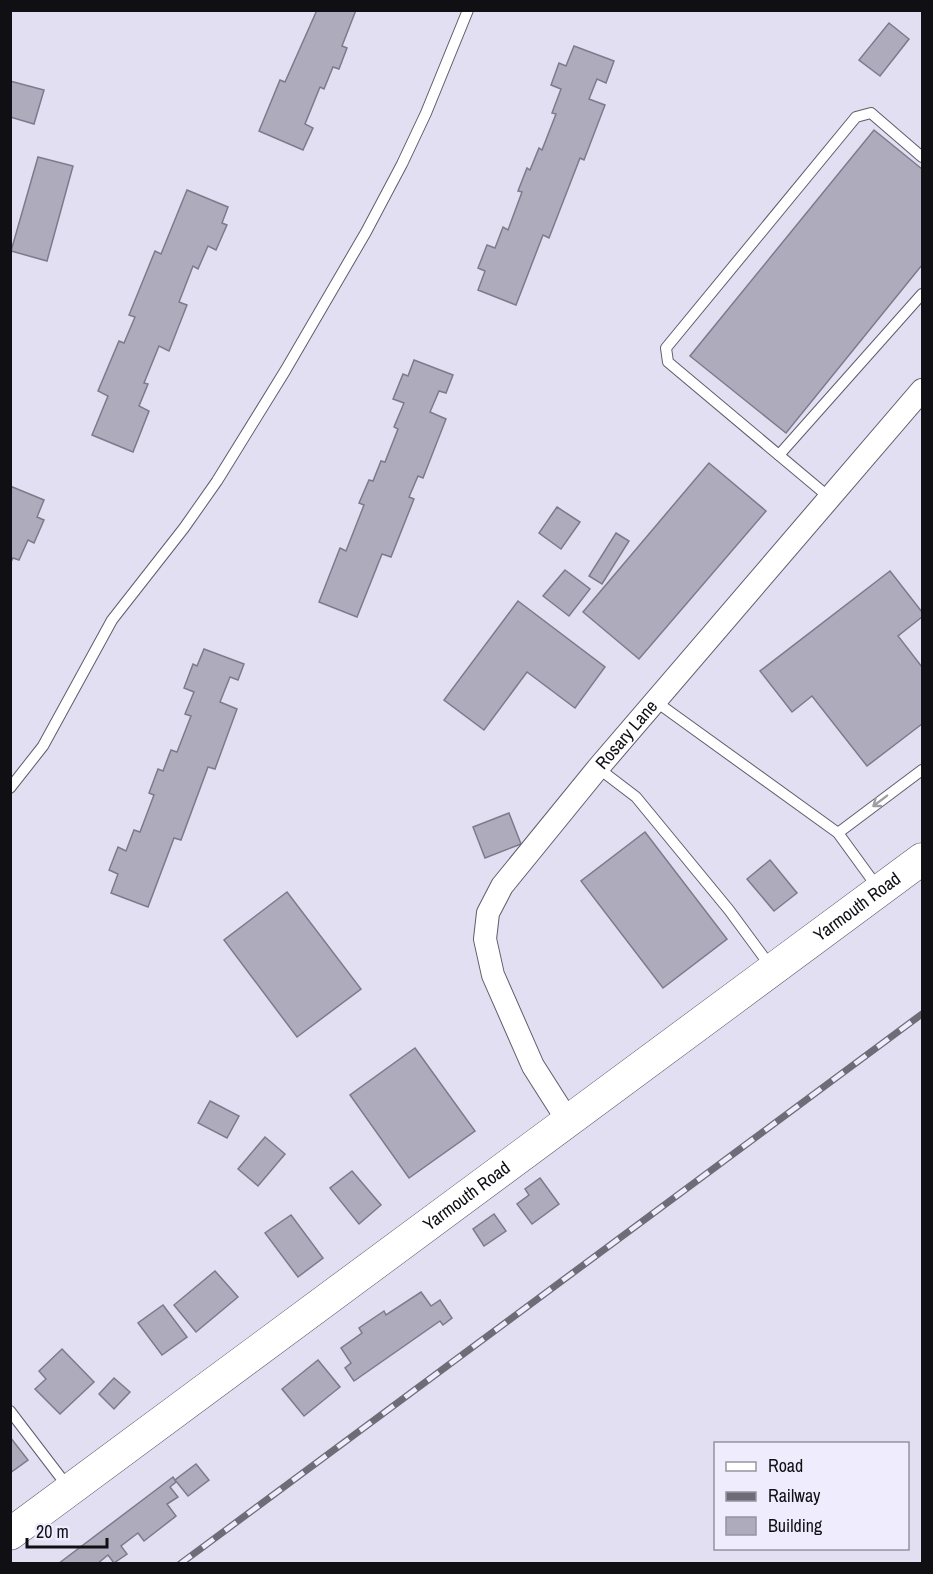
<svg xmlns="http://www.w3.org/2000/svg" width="933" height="1574" font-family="'Archivo Narrow',sans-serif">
	<rect width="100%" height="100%" fill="#e1dff1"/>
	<g fill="#aeabbc" stroke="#7d7b8b" stroke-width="1.5">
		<polygon points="317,10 356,10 342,46 347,48 339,69 333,67 324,89 320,87 305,124 313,128 303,150 259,131 280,80 285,82"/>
		<polygon points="889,23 909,39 880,76 859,60"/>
		<polygon points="574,46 614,61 606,83 597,79 589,99 605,105 584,160 580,158 549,238 543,235 516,305 478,290 485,271 478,268 487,245 495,248 503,227 508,230 522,192 518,191 527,168 530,170 539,148 542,150 556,114 552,113 561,89 551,85 559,63 566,66"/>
		<polygon points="10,81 44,90 34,124 10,117"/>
		<polygon points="874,130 922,169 922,265 786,433 690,356"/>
		<polygon points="38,157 73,166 47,261 11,251"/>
		<polygon points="187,190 228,207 222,223 227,225 216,250 208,246 198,269 193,266 179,302 187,305 169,351 159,346 144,383 148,384 139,406 149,411 133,452 92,435 108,396 98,391 119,341 124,343 135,317 129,315 155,251 161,254"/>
		<polygon points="414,360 453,375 446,393 439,391 430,412 446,419 423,478 418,476 409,497 414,499 391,557 382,554 357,617 319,602 340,548 346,551 364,505 359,503 369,480 373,481 381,461 385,462 398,429 394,427 404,403 393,399 403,374 408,376"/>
		<polygon points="709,463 766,511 639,659 583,612"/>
		<polygon points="10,486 44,500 37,517 44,520 34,543 28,540 19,560 13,558 10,564"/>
		<polygon points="557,507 580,522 561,549 539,533"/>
		<polygon points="616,533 629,541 602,584 589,576"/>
		<polygon points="565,570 590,589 569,616 543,596"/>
		<polygon points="890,571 922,612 922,617 898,636 922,667 922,724 867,766 812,696 792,712 760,671"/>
		<polygon points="518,601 605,667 575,708 527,672 484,730 444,700"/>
		<polygon points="204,649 244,664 238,680 230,677 220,702 237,709 215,769 208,767 181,840 174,838 148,907 111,893 118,874 109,870 118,847 126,851 134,830 140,832 154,795 149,793 158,769 163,771 171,750 177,752 191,716 185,714 194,692 184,688 193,664 197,666"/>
		<polygon points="509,813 521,844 485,858 473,827"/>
		<polygon points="645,832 727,939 663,988 581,881"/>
		<polygon points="770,860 797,893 774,911 747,879"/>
		<polygon points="287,892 361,989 297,1037 224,940"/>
		<polygon points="415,1048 475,1131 409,1178 350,1095"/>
		<polygon points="210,1101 239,1116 227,1138 198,1123"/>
		<polygon points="265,1137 285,1154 258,1186 238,1169"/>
		<polygon points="352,1171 381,1205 359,1224 330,1188"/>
		<polygon points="540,1178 559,1204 532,1224 517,1204 529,1195 525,1189"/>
		<polygon points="494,1214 506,1231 484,1246 473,1229"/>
		<polygon points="291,1215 323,1258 298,1277 265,1233"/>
		<polygon points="215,1271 238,1297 196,1332 174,1305"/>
		<polygon points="421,1292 431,1306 440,1300 452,1318 443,1325 440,1321 354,1381 345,1368 351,1363 341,1348 362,1333 359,1328 384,1311 386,1315"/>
		<polygon points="163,1305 187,1337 162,1355 138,1323"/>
		<polygon points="62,1349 94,1382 60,1414 35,1389 46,1379 39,1371"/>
		<polygon points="318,1360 340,1387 304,1416 282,1389"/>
		<polygon points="114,1378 130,1392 114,1409 99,1394"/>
		<polygon points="10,1437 28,1460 10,1473"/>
		<polygon points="196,1464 209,1480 188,1496 175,1480"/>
		<polygon points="173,1477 176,1482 170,1487 178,1497 167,1504 176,1516 144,1541 138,1533 121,1546 127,1554 114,1563 108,1555 97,1564 58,1564"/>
	</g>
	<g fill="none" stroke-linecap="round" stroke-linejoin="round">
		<defs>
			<g id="lane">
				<polyline points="779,455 922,294"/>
				<polyline points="830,498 668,362 666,348 856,117 871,113 922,157"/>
				<polyline points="655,701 838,833 878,888"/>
				<polyline points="598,768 636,797 729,910 771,967"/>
				<polyline points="10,788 43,746 112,620 184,528 217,481 285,371 366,232 402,164 426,113 468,10"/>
				<polyline points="838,833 922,770"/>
				<polyline points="10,1411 68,1487"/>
			</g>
			<g id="street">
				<path id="s1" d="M568 1121 533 1066 493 975 485 939 488 913 502 886 598 768 922 390"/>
			</g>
			<g id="secondary">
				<path id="s2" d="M10 1534 922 859"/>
			</g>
		</defs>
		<use href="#lane" stroke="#5f5d6c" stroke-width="12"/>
		<use href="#street" stroke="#5f5d6c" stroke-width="24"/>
		<use href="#secondary" stroke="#5f5d6c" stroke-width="33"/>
		<use href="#lane" stroke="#fff" stroke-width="10"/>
		<use href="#street" stroke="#fff" stroke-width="22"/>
		<use href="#secondary" stroke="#fff" stroke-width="32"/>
		<defs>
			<polyline id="rail" points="180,1564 922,1014"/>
		</defs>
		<use href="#rail" stroke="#6d6c77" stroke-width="7"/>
		<use href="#rail" stroke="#efecfe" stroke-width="4.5" stroke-dasharray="14" stroke-linecap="butt"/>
	</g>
	<defs><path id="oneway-shaft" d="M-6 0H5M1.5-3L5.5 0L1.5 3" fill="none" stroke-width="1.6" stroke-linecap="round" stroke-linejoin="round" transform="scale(1.5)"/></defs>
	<use stroke="#9f9fa1" href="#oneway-shaft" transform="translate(880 801) rotate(143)"/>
	<g text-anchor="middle" stroke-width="4.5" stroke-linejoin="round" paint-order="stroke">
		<g font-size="18" fill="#100f14" stroke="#efecfe">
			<text dy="6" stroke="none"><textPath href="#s1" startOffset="454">Rosary Lane</textPath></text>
			<text dy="6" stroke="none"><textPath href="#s2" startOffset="1054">Yarmouth Road</textPath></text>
			<text dy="6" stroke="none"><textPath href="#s2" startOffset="568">Yarmouth Road</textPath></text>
		</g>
	</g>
	<rect width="933" height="1574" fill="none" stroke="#100f14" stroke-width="24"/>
	<rect x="714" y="1442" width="195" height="108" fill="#efecfe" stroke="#9694a0" stroke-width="1.5"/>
	<rect x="726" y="1462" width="30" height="9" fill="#ffffff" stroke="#9694a0" stroke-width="1.5"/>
	<text x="768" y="1472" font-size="18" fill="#100f14">Road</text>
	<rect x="726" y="1492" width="30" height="9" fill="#6d6c77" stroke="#9694a0" stroke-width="1.5"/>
	<text x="768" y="1502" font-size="18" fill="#100f14">Railway</text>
	<rect x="726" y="1517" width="30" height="18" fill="#aeabbc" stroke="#9694a0" stroke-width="1.5"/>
	<text x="768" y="1532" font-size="18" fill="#100f14">Building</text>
	<path d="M27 1538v9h80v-9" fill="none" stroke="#100f14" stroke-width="3"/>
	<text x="36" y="1538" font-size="18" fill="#100f14" stroke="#efecfe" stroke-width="4.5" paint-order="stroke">20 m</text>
</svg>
